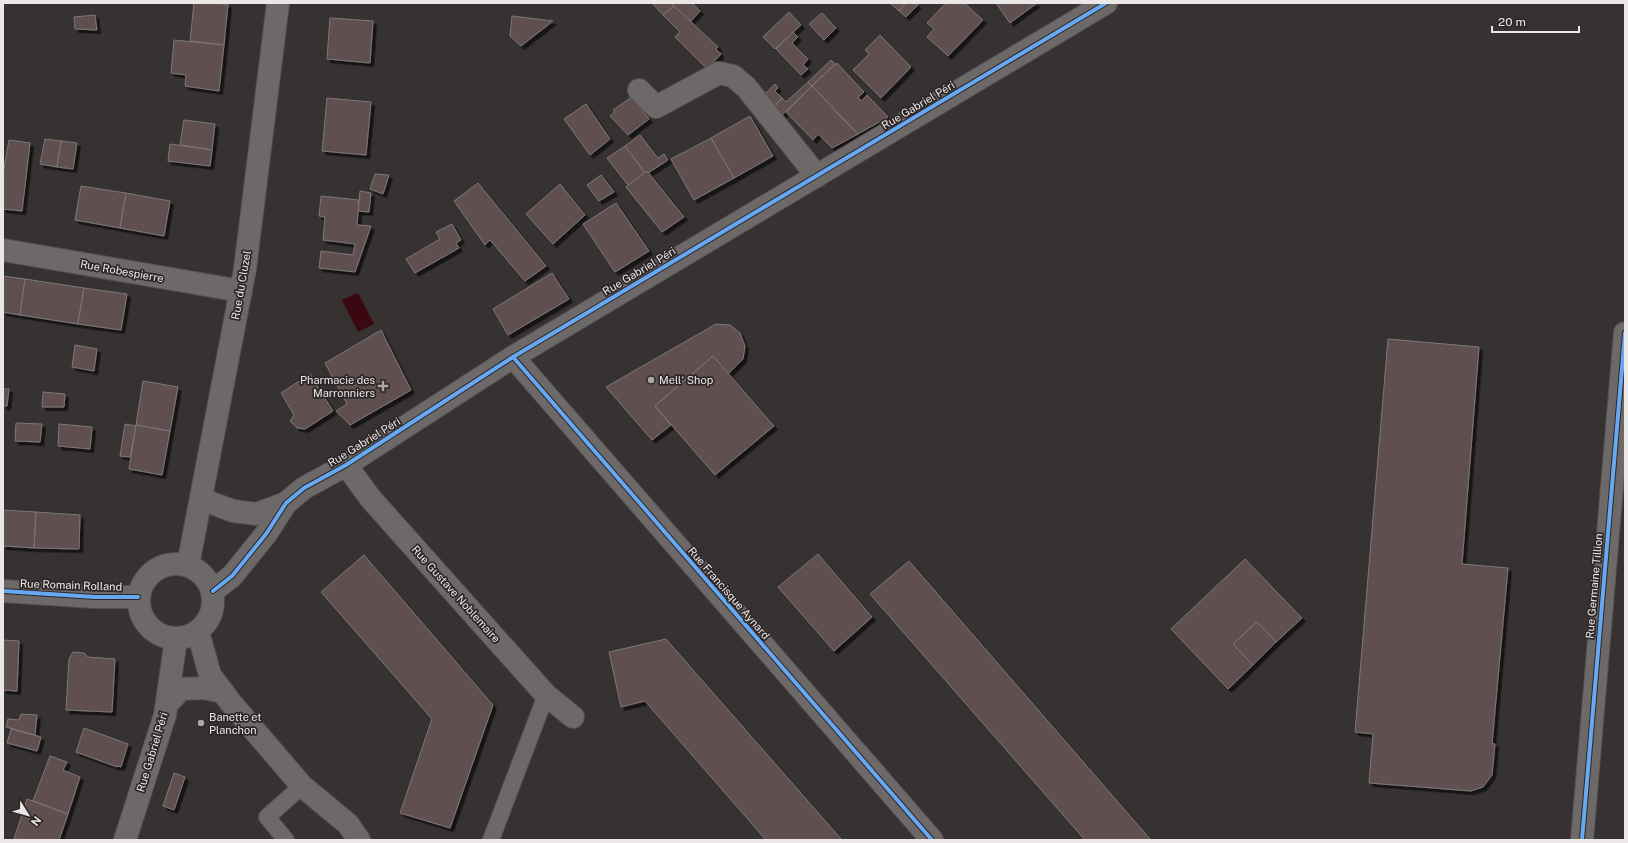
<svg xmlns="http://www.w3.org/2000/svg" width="1628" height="843" font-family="'Public Sans',sans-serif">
	<defs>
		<filter id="shadow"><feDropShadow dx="3.5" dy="3.5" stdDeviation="0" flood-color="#0009"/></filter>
	</defs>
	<rect width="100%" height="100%" fill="#373232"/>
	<polygon fill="#3b0711" points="358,293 374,324 358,332 342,300"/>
	<g fill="#5e5051" stroke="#7c7878" filter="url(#shadow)">
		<polygon points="194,3 228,4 224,45 190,41"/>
		<polygon points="654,3 671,3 674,6 663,15 653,4"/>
		<polygon points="671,3 692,3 700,11 690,22"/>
		<polygon points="890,3 906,3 899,11"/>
		<polygon points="906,3 915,3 918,5 906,17 899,11"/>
		<polygon points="946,3 964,3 983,20 948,56 927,37 934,29 927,23"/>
		<polygon points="996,3 1037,3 1010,23"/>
		<polygon points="674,6 718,47 716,49 721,54 707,69 675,37 680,32 663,15"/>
		<polygon points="789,12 801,25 775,49 763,37"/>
		<polygon points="822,13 836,28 824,40 809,24"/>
		<polygon points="95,15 97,30 75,29 74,17"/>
		<polygon points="512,16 553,21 521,46 510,36"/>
		<polygon points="330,18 373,21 370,63 327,59"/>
		<polygon points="793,32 798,37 792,43 808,59 803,65 808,69 801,75 776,49"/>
		<polygon points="880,35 911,67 881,98 853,70 869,54 865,50"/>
		<polygon points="174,40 224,45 219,91 185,86 186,75 171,73"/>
		<polygon points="831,60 835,64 812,86 808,82"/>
		<polygon points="837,63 864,92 858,97 861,101 867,95 888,117 858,134 812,86"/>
		<polygon points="808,82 812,86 781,116 773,108 782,98 786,102"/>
		<polygon points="775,84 778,88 775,91 782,98 773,108 762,97"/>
		<polygon points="812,86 842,118 858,134 832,148 818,134 813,140 786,112"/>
		<polygon points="632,97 649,119 628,135 610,116 615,112 613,110"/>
		<polygon points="327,98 371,102 366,155 322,151"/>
		<polygon points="586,104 610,139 590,155 564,119"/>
		<polygon points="750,116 773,156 734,178 711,138"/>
		<polygon points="184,120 215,124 212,150 180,145"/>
		<polygon points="640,135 658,158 664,154 668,160 648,173 647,171 645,173 625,146"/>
		<polygon points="711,138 734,178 694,200 671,159"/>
		<polygon points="45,139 61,141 57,167 40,164"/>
		<polygon points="9,140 30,143 22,211 3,209 3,174"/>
		<polygon points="61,141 77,143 73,169 57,167"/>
		<polygon points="170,144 212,150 210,166 168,161"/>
		<polygon points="625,146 645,173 628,185 607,158"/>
		<polygon points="647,171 684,217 662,232 626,187"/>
		<polygon points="375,174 389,175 383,194 370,189"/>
		<polygon points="601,175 614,192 599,201 587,185"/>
		<polygon points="478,183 546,266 525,281 490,240 485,245 454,201"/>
		<polygon points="560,184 585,215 553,244 526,214"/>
		<polygon points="81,186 126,193 120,228 75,220"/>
		<polygon points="360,191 371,193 369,212 358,211"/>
		<polygon points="126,193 170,201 164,236 120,228"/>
		<polygon points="321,196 359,200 357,225 371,226 355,272 319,268 321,251 353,255 355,244 323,240 325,217 319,216"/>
		<polygon points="616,203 649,251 615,272 583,224"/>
		<polygon points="452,224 461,240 456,243 459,248 415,273 406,259 440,239 436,232"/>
		<polygon points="552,273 569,299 508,335 493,309"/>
		<polygon points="3,276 25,279 20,315 3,312"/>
		<polygon points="25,279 84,288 78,324 20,315"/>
		<polygon points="84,288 127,294 121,330 78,324"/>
		<polygon points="716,324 730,325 740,333 745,346 743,359 728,374 713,356 655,406 671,425 652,440 606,387"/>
		<polygon points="381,330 411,390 350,425 336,411 347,404 325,363"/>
		<polygon points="1388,339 1479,347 1462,564 1508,568 1492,744 1495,744 1492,775 1483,787 1471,791 1369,783 1373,734 1355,732"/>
		<polygon points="75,345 97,349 94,371 72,367"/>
		<polygon points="713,356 774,426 715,475 655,406"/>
		<polygon points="310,374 333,411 305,429 297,428 290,421 294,415 281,393"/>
		<polygon points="143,381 178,387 170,431 136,425"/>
		<polygon points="3,389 9,389 7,406 3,406"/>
		<polygon points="43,392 65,394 64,407 42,407"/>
		<polygon points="16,423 42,424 40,442 15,441"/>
		<polygon points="59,424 92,427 90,449 58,446"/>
		<polygon points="125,424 136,426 130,457 120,456"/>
		<polygon points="136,425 170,431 162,475 129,469"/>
		<polygon points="3,510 36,512 34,548 3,546"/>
		<polygon points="36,512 80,515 79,549 34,548"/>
		<polygon points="818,554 872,617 834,651 778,587"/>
		<polygon points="364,555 493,705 450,828 400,813 432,719 321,592"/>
		<polygon points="1245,559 1302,618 1276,642 1257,622 1233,644 1253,665 1228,689 1171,629"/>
		<polygon points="909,561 1151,840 1085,840 870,594"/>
		<polygon points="1257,622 1276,642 1253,665 1233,644"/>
		<polygon points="666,639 842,840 766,840 645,701 621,707 609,652"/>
		<polygon points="3,640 19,641 17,691 3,690"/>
		<polygon points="73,652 84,653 88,657 115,659 112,712 66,710 69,659"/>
		<polygon points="21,714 37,715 35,735 6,727 8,719 19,720"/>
		<polygon points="84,728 128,744 121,767 118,766 117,767 76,752"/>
		<polygon points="11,729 41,737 37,751 7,743"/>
		<polygon points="50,756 67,762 63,770 80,777 68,814 33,801"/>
		<polygon points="174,773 185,777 174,810 163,806"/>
		<polygon points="27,799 68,814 59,840 14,839"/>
	</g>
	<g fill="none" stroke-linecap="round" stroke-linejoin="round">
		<defs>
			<g id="service">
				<polyline points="286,840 267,817 302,786"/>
				<polyline points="491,840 546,695"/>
			</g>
			<g id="minor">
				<polyline points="639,90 656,107 719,73 733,76 746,87 817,176"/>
				<polyline points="3,250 241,291"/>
				<polyline points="513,357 932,840"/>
				<polyline points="346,465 371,499 546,695 573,717"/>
				<polyline points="201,499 233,511 257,514 286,503"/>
				<circle cx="176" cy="601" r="37"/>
				<polyline points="188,565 245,269 278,3"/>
				<polyline points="3,591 95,597 138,597"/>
				<polyline points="213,591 232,576 266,534 286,503 304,488 346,465 513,357 1106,3"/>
				<polyline points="198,632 210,675 231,703 302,786 348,824 359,840"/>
				<polyline points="167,704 181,689 203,688 223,692"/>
				<polyline points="125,840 165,715 176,639"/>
				<polyline points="1582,840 1625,333"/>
			</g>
		</defs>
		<use href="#service" stroke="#545050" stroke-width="18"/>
		<use href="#minor" stroke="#545050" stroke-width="24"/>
		<use href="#service" stroke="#6d6969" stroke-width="16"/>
		<use href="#minor" stroke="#6d6969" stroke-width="22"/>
		<defs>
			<g id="cycleway">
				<polyline points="513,357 932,840"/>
				<polyline points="3,591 95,597 138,597"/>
				<polyline points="213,591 232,576 266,534 286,503 304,488 346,465 513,357 1106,3"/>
				<polyline points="1582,840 1625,333"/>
			</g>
		</defs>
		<use href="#cycleway" stroke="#2e2727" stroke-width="6"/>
		<use href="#cycleway" stroke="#66a8f1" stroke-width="4"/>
	</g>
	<g fill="#ada8a8" stroke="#2e2727" stroke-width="1.5">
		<circle cx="651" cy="380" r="4"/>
		<path d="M381 380h4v4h4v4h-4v4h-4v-4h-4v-4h4z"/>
		<circle cx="201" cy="723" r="4"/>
	</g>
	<g text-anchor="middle" stroke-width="3.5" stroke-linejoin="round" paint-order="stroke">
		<g font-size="11" fill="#ece7e7" stroke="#2e2727">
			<text transform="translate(918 105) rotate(-31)" y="4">Rue Gabriel Péri</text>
			<text transform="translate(122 271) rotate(10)" y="4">Rue Robespierre</text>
			<text transform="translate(639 271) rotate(-31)" y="4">Rue Gabriel Péri</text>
			<text transform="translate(241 285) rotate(-80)" y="4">Rue du Cluzel</text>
			<text transform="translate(364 442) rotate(-32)" y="4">Rue Gabriel Péri</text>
			<text transform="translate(71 585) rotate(2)" y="4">Rue Romain Rolland</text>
			<text transform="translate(1594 586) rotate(-85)" y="4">Rue Germaine Tillion</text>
			<text transform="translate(729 593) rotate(49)" y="4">Rue Francisque Aynard</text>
			<text transform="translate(456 594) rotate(48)" y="4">Rue Gustave Noblemaire</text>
			<text transform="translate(152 752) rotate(-73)" y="4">Rue Gabriel Péri</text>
		</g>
		<g font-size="11" fill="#ece7e7" stroke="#2e2727" text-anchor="start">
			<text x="375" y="384" text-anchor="end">Pharmacie des<tspan x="375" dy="13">Marronniers</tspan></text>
			<text x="659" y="384">Mell‘ Shop</text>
			<text x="209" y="721">Banette et<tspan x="209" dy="13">Planchon</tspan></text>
		</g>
	</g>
	<rect width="1628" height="843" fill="none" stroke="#ece7e7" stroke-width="8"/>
	<g transform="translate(28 815) rotate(127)" stroke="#2e2727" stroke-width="3" paint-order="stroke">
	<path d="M0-3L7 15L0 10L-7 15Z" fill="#ece7e7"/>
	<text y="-6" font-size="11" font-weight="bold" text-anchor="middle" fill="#ece7e7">N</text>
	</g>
	<path d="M1492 26v6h87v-6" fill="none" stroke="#ece7e7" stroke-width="2"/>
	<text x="1498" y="26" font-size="12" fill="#ece7e7" stroke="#2e2727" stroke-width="3" paint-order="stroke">20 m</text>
</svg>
